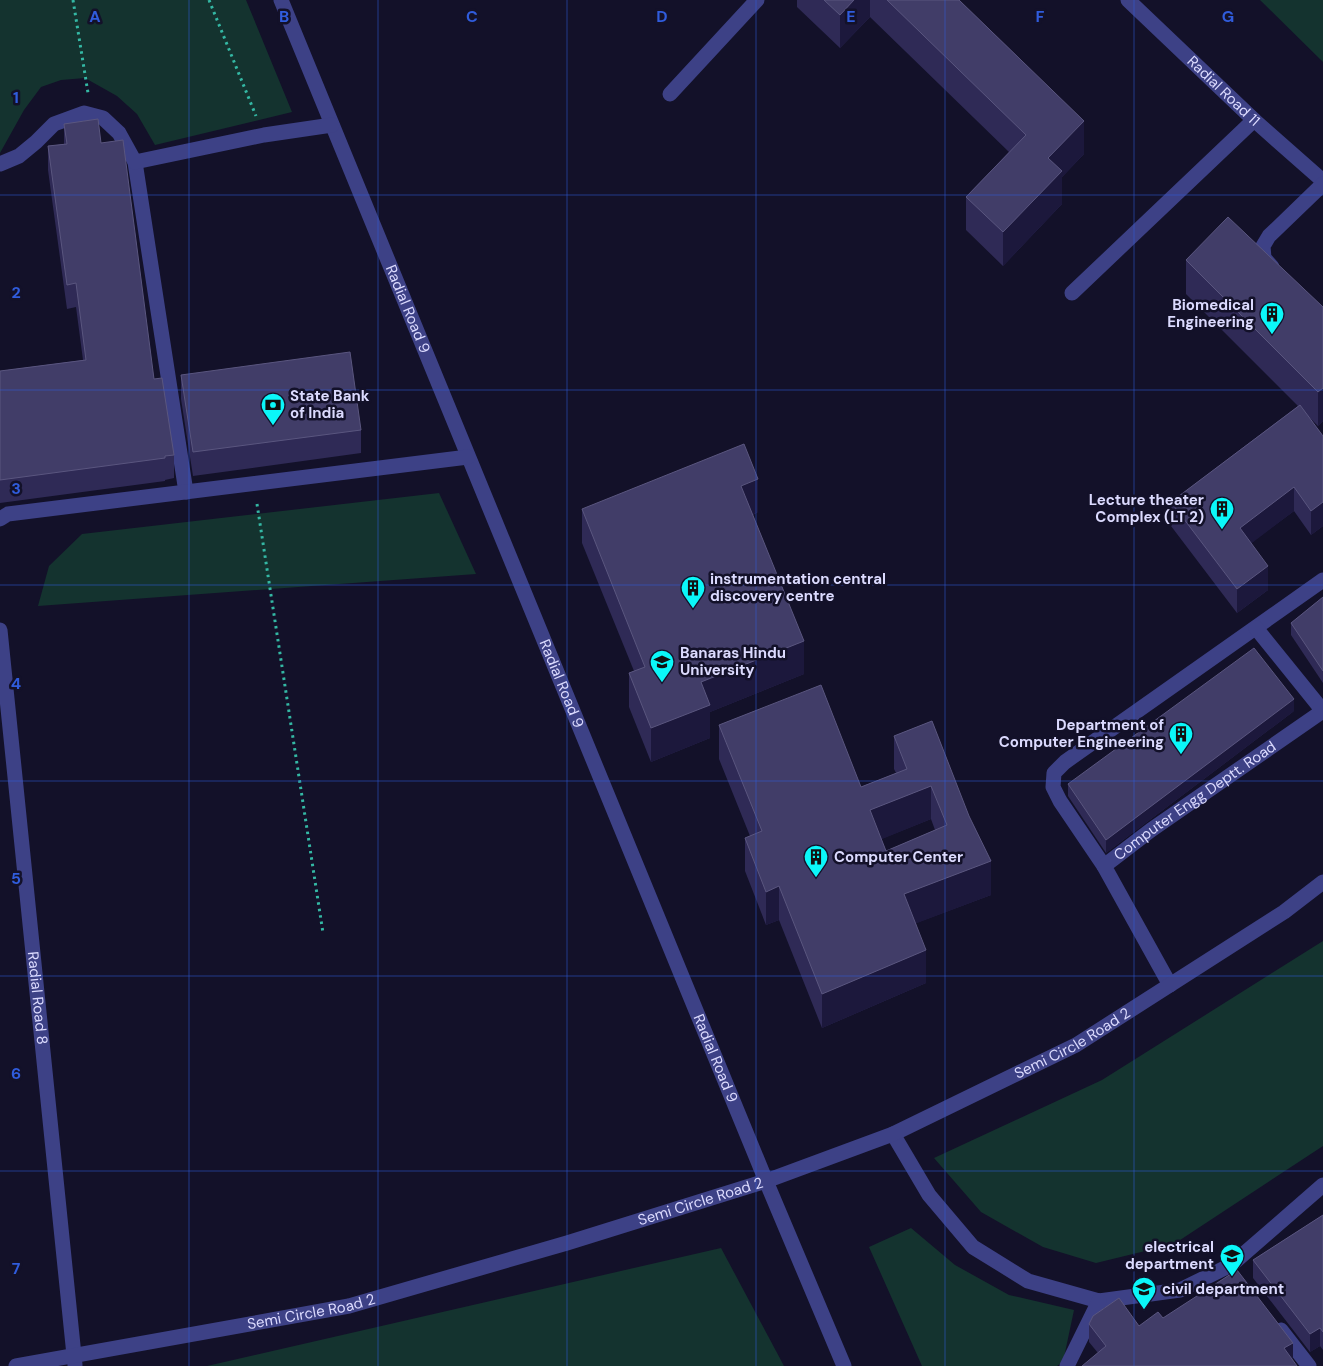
<svg xmlns="http://www.w3.org/2000/svg" width="1323" height="1366" font-family="'DM Sans',sans-serif">
	<rect width="100%" height="100%" fill="#131129"/>
	<g fill="#14332f">
		<polygon points="0,0 246,0 292,112 155,145 137,114 117,96 85,78 61,80 41,87 24,110 0,153"/>
		<polygon points="1260,0 1323,0 1323,62"/>
		<polygon points="439,493 476,574 38,606 49,566 82,534"/>
		<polygon points="1323,941 1323,1146 1174,1244 1096,1263 1043,1247 981,1212 934,1158 1102,1080"/>
		<polygon points="911,1228 955,1265 1009,1295 1074,1310 1063,1362 1057,1366 922,1366 869,1247"/>
		<polygon points="721,1248 784,1366 207,1366"/>
	</g>
	<g fill="none" stroke-linecap="round" stroke-linejoin="round">
		<g stroke="#34b8a4" stroke-width="3" stroke-dasharray="2.5 4" stroke-linecap="butt">
			<polyline points="73,0 88,93"/>
			<polyline points="209,0 256,116"/>
			<polyline points="257,504 323,933"/>
		</g>
		<g stroke="#3d4186" stroke-width="15">
			<path id="s1" d="M281 0 766 1181 844 1366"/>
			<path id="s2" d="M1128 0 1254 120 1323 181"/>
			<polyline points="670,94 757,0"/>
			<polyline points="135,162 186,492"/>
			<polyline points="0,164 19,156 36,142 54,124 84,113 103,118 119,133 135,162 264,135 332,125"/>
			<polyline points="1272,267 1264,258 1263,246 1269,236 1323,184"/>
			<polyline points="1072,293 1254,120"/>
			<polyline points="0,519 8,514 468,457"/>
			<path id="s3" d="M0 630 75 1365"/>
			<polyline points="1104,866 1060,801 1053,787 1054,773 1065,762 1323,580"/>
			<path id="s4" d="M1170 985 1104 866 1151 830 1323 711 1256 628"/>
			<polyline points="893,1134 929,1195 973,1247 1028,1281 1099,1301 1180,1290 1231,1265 1323,1185"/>
			<polyline points="1281,1330 1309,1366"/>
			<path id="s5" d="M16 1366 349 1306 567 1243 766 1181 893 1134 1076 1045 1284 912 1323 882"/>
			<polyline points="1067,1366 1099,1301"/>
		</g>
	</g>
	<g fill="#2f2a56" fill-rule="evenodd">
		<polygon points="797,0 959,0 1084,154 1062,177 1062,204 1003,266 966,230 966,197 1009,152 870,17 840,48 797,7"/>
		<polygon points="64,124 101,143 154,379 174,455 174,478 165,480 165,481 0,503 0,371 83,360 76,307 67,309 48,170 48,146 64,144"/>
		<polygon points="1186,260 1323,307 1323,421 1318,426 1308,416 1323,436 1323,526 1311,535 1294,511 1251,543 1268,590 1237,613 1171,526 1171,502 1298,406 1186,294"/>
		<polygon points="181,375 361,430 361,453 193,476 181,399"/>
		<polygon points="582,509 758,512 753,515 804,674 710,712 710,738 651,762 629,707 629,673 634,671 582,543"/>
		<polygon points="1323,597 1323,683 1291,635 1291,623"/>
		<polygon points="1294,711 1106,853 1068,796 1068,784"/>
		<path d="M932 721 991 895 916 923 926 983 822 1028 779 920 766 925 745 871V838L750 836 719 759V725L861 787 896 773 894 769V736ZM931 819 935 830 886 851 881 839Z"/>
		<polygon points="1323,1215 1323,1350 1320,1346 1310,1352 1253,1278 1253,1260"/>
		<polygon points="1163,1318 1293,1361 1098,1353 1089,1342 1089,1324 1139,1326"/>
	</g>
	<g fill="#1c183c">
		<polygon points="854,0 870,0 870,17 840,48 840,15"/>
		<polygon points="1084,121 1084,154 1062,177 1062,204 1003,266 1003,232 1048,158"/>
		<polygon points="1323,388 1323,421 1318,426 1318,392"/>
		<polygon points="758,479 758,512 741,520 741,486"/>
		<polygon points="1294,487 1294,511 1240,552 1240,528"/>
		<polygon points="1323,502 1323,526 1311,535 1311,511"/>
		<polygon points="1268,566 1268,590 1237,613 1237,589"/>
		<polygon points="804,641 804,674 710,712 710,738 651,762 651,728 701,682"/>
		<polygon points="1294,699 1294,711 1106,853 1106,840"/>
		<polygon points="931,786 931,819 870,844 870,810"/>
		<polygon points="991,861 991,895 904,928 904,894"/>
		<polygon points="779,886 779,920 766,925 766,892"/>
		<polygon points="926,950 926,983 822,1028 822,994"/>
		<polygon points="1320,1328 1320,1346 1310,1352 1310,1334"/>
		<polygon points="1293,1343 1293,1361 1284,1348"/>
	</g>
	<g fill="#413d68" stroke="#5a567f" fill-rule="evenodd">
		<polygon points="824,0 854,0 840,15"/>
		<polygon points="887,0 959,0 1084,121 1048,158 1062,171 1003,232 966,197 1026,135"/>
		<polygon points="98,119 101,143 123,140 154,379 162,378 174,455 165,456 165,458 0,480 0,371 86,360 76,283 67,285 48,146 67,144 64,124"/>
		<polygon points="1228,217 1323,307 1323,388 1318,392 1186,260"/>
		<polygon points="350,352 361,430 193,452 181,375"/>
		<polygon points="1300,405 1323,436 1323,502 1311,511 1294,487 1240,528 1268,566 1237,589 1171,502"/>
		<polygon points="744,444 758,479 741,486 804,641 701,682 710,705 651,728 629,673 645,667 582,509"/>
		<polygon points="1323,597 1323,671 1291,623"/>
		<polygon points="1254,648 1294,699 1106,840 1068,784"/>
		<path d="M821 685 861 787 907 769 894 736 932 721 969 816 991 861 904 894 926 950 822 994 779 886 766 892 745 838 762 831 719 725ZM931 786 947 825 886 851 870 810Z"/>
		<polygon points="1323,1215 1323,1332 1320,1328 1310,1334 1253,1260"/>
		<polygon points="1237,1270 1293,1343 1284,1348 1297,1366 1082,1366 1106,1346 1089,1324 1093,1316 1119,1298 1139,1326 1158,1312 1163,1318"/>
	</g>
	<path fill="none" stroke="#305cdc" stroke-width="1" stroke-opacity="0.55" d="M189 0V1366M378 0V1366M567 0V1366M756 0V1366M945 0V1366M1134 0V1366M0 195H1323M0 390H1323M0 585H1323M0 781H1323M0 976H1323M0 1171H1323"/>
	<defs>
		<symbol id="building-pin" viewBox="-11 -11 22 30"><path d="M0 17L-7.5 6A9.5 9.5 0 1 1 7.5 6Z" fill="#0bf7f9" stroke="#131129"/><path d="M-4-6H4V6H1V3H-1V6H-4ZM-2.5-4.3h1.7v1.8h-1.7ZM.8-4.3h1.7v1.8H.8ZM-2.5-1h1.7V.8h-1.7ZM.8-1h1.7V.8H.8Z" fill="#111"/></symbol>
		<symbol id="bank-pin" viewBox="-11 -11 22 30"><path d="M0 17L-7.5 6A9.5 9.5 0 1 1 7.5 6Z" fill="#0bf7f9" stroke="#131129"/><path d="M-6-4H6V4H-6ZM0-2.3a2.3 2.3 0 1 0 0 4.6a2.3 2.3 0 1 0 0-4.6Z" fill="#111"/></symbol>
		<symbol id="university-pin" viewBox="-11 -11 22 30"><path d="M0 17L-7.5 6A9.5 9.5 0 1 1 7.5 6Z" fill="#0bf7f9" stroke="#131129"/><path d="M0-5L7-2L0 1L-7-2ZM-4 1L0 2.5L4 1V4Q0 6-4 4Z" fill="#111"/></symbol>
	</defs>
	<g fill-rule="evenodd">
		<use href="#building-pin" x="1258" y="300" width="28" height="38"/>
		<use href="#bank-pin" x="259" y="391" width="28" height="38"/>
		<use href="#building-pin" x="1208" y="495" width="28" height="38"/>
		<use href="#building-pin" x="679" y="574" width="28" height="38"/>
		<use href="#university-pin" x="648" y="648" width="28" height="38"/>
		<use href="#building-pin" x="1167" y="720" width="28" height="38"/>
		<use href="#building-pin" x="802" y="843" width="28" height="38"/>
		<use href="#university-pin" x="1218" y="1242" width="28" height="38"/>
		<use href="#university-pin" x="1130" y="1275" width="28" height="38"/>
	</g>
	<g text-anchor="middle" stroke-width="5" stroke-linejoin="round" paint-order="stroke">
		<g font-size="15" fill="#dbdafe" stroke="#131129">
			<text dy="5" stroke="none"><textPath href="#s2" startOffset="132">Radial Road 11</textPath></text>
			<text dy="5" stroke="none"><textPath href="#s1" startOffset="334">Radial Road 9</textPath></text>
			<text dy="5" stroke="none"><textPath href="#s1" startOffset="739">Radial Road 9</textPath></text>
			<text dy="5" stroke="none"><textPath href="#s4" startOffset="248">Computer Engg Deptt. Road</textPath></text>
			<text dy="5" stroke="none"><textPath href="#s3" startOffset="370">Radial Road 8</textPath></text>
			<text dy="5" stroke="none"><textPath href="#s5" startOffset="1110">Semi Circle Road 2</textPath></text>
			<text dy="5" stroke="none"><textPath href="#s1" startOffset="1144">Radial Road 9</textPath></text>
			<text dy="5" stroke="none"><textPath href="#s5" startOffset="705">Semi Circle Road 2</textPath></text>
			<text dy="5" stroke="none"><textPath href="#s5" startOffset="300">Semi Circle Road 2</textPath></text>
		</g>
		<g font-size="15" font-weight="bold" fill="#dbdafe" stroke="#131129" text-anchor="start">
			<text x="1254" y="310" text-anchor="end">Biomedical<tspan x="1254" dy="17">Engineering</tspan></text>
			<text x="290" y="401">State Bank<tspan x="290" dy="17">of India</tspan></text>
			<text x="1204" y="505" text-anchor="end">Lecture theater<tspan x="1204" dy="17">Complex (LT 2)</tspan></text>
			<text x="710" y="584">instrumentation central<tspan x="710" dy="17">discovery centre</tspan></text>
			<text x="680" y="658">Banaras Hindu<tspan x="680" dy="17">University</tspan></text>
			<text x="1164" y="730" text-anchor="end">Department of<tspan x="1164" dy="17">Computer Engineering</tspan></text>
			<text x="834" y="862">Computer Center</text>
			<text x="1214" y="1252" text-anchor="end">electrical<tspan x="1214" dy="17">department</tspan></text>
			<text x="1162" y="1294">civil department</text>
		</g>
	</g>
	<g font-size="16" text-anchor="middle" font-weight="bold" fill="#305cdc" stroke="#131129" stroke-width="5" stroke-linejoin="round" paint-order="stroke">
		<text x="95" y="22">A</text>
		<text x="284" y="22">B</text>
		<text x="472" y="22">C</text>
		<text x="662" y="22">D</text>
		<text x="851" y="22">E</text>
		<text x="1040" y="22">F</text>
		<text x="1228" y="22">G</text>
		<text x="16" y="103">1</text>
		<text x="16" y="298">2</text>
		<text x="16" y="494">3</text>
		<text x="16" y="689">4</text>
		<text x="16" y="884">5</text>
		<text x="16" y="1079">6</text>
		<text x="16" y="1274">7</text>
	</g>
</svg>
